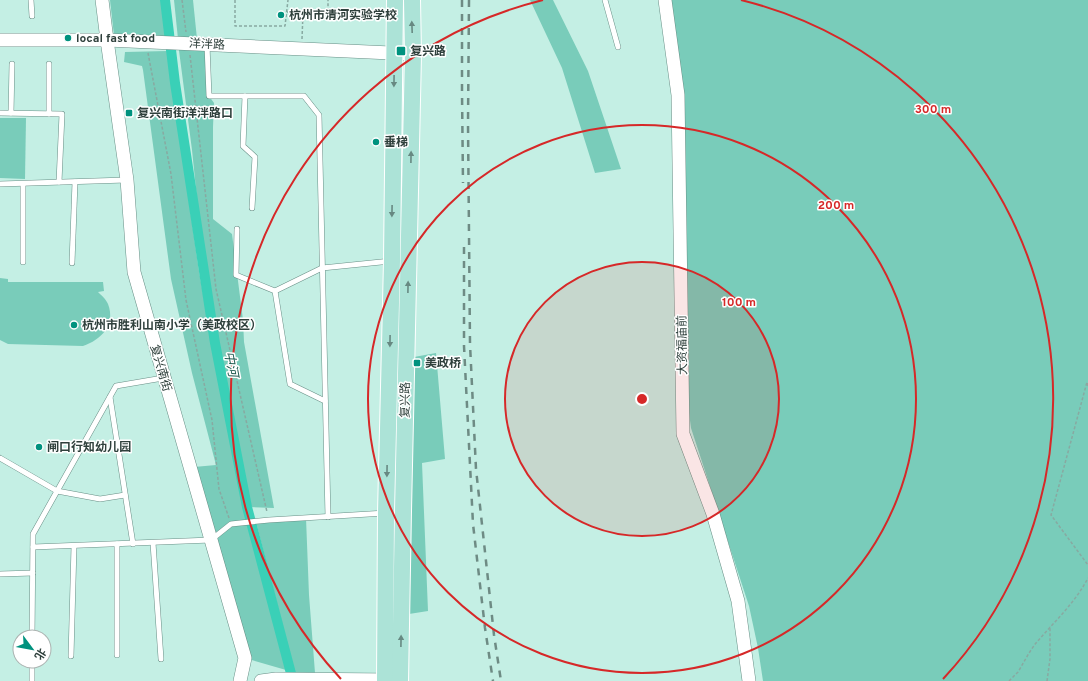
<svg xmlns="http://www.w3.org/2000/svg" width="1088" height="681" font-family="Overpass,'Noto Sans SC',sans-serif">
	<rect width="100%" height="100%" fill="#c4efe4"/>
	<g fill="#79ccba">
		<polygon points="110,0 161,0 166,36 114,35"/>
		<polygon points="174,0 193,0 197,39 178,39"/>
		<polygon points="530,0 553,0 588,71 621,169 595,173 562,68"/>
		<polygon points="669,0 1088,0 1088,681 763,681 758,648 749,606 691,428 684,375 670,63"/>
		<polygon points="178,43 207,44 209,96 214,103 213,127 213,219 232,234 243,320 244,342 274,508 247,507 227,405 205,276 192,150"/>
		<polygon points="167,51 199,271 219,385 245,516 286,670 245,658 194,467 216,465 192,373 171,279 143,70 142,66 124,62 125,52"/>
		<polygon points="0,118 26,118 25,179 0,178"/>
		<path d="M0 278 8 279V282H103L104 291 98 292C101 295 106 299 108 304 116 325 101 340 83 346L8 344 0 340Z"/>
		<polygon points="436,353 445,459 422,463 428,611 409,614 414,357"/>
		<polygon points="306,518 309,595 315,673 295,673 256,522"/>
	</g>
	<g fill="none" stroke-linecap="round" stroke-linejoin="round">
		<polyline stroke="#3ad0b7" stroke-width="10" points="165,0 175,83 215,343 247,507 293,681"/>
		<defs>
			<g id="service">
				<polyline points="31,0 32,16"/>
				<polyline points="605,0 618,47"/>
				<polyline points="207,45 209,96 304,96 319,115 328,517"/>
				<polyline points="245,96 243,146 255,157 252,208"/>
				<polyline points="0,113 62,114 59,182"/>
				<polyline points="11,113 12,64"/>
				<polyline points="49,114 49,64"/>
				<polyline points="0,184 126,180"/>
				<polyline points="237,229 236,275 275,291 290,384 325,401"/>
				<polyline points="23,262 23,184"/>
				<polyline points="72,263 75,182"/>
				<polyline points="275,291 322,268 391,261"/>
				<polyline points="110,397 133,544"/>
				<polyline points="0,458 57,491 100,499 125,495"/>
				<polyline points="153,543 161,659"/>
				<polyline points="117,544 117,655"/>
				<polyline points="33,547 211,540 231,524 269,520 386,513 402,511"/>
				<polyline points="0,574 33,573"/>
				<polyline points="32,637 33,534 116,386 163,378"/>
				<polyline points="71,656 74,546"/>
				<polyline points="32,681 32,661"/>
			</g>
			<g id="tertiary">
				<polyline points="102,0 107,40 127,180 134,272 245,658 240,681"/>
				<polyline points="665,0 678,95 683,434 713,514 738,601 749,681"/>
				<polyline points="0,40 107,40 413,54"/>
				<polyline points="261,681 276,679 394,680"/>
			</g>
			<g id="primary">
				<polyline points="385,681 386,513 392,261 395,0"/>
				<polyline points="400,681 403,511 413,54 412,0"/>
			</g>
		</defs>
		<use href="#service" stroke="#688f86" stroke-width="6"/>
		<use href="#tertiary" stroke="#688f86" stroke-width="14"/>
		<use href="#primary" stroke="#fff" stroke-width="18"/>
		<g stroke="#88a9a1" stroke-width="1.5" stroke-dasharray="3 2" stroke-linecap="butt">
			<polyline points="182,0 186,32"/>
			<polyline points="235,0 235,26 285,26 288,0"/>
			<polyline points="287,12 303,13"/>
			<polyline points="302,39 303,13 328,10 328,0"/>
			<polyline points="148,53 171,174 186,300 212,420 219,489 229,518"/>
			<polyline points="190,55 216,289 267,512"/>
			<polyline points="1088,386 1087,382 1051,515 1088,565"/>
			<path d="M1009 681C1012 678 1015 675 1018 672 1024 662 1029 652 1036 643 1054 622 1075 603 1088 578"/>
			<polyline points="1047,681 1050,659 1050,626"/>
		</g>
		<use href="#service" stroke="#fff" stroke-width="5"/>
		<use href="#tertiary" stroke="#fff" stroke-width="13"/>
		<use href="#primary" stroke="#ace3d7" stroke-width="16"/>
		<g stroke="#6e8b84" stroke-width="2.5" stroke-dasharray="7 7" stroke-linecap="butt">
			<polyline points="462,0 462,91 463,183"/>
			<polyline points="469,0 468,124 470,344 476,469 494,635 501,681"/>
			<polyline points="464,247 464,346 473,524 485,628 493,681"/>
		</g>
	</g>
	<defs><path id="oneway-solid" d="M-6-.8H1V-3.2L6.5 0L1 3.2V.8H-6Z"/></defs>
	<g fill="#678982">
		<use href="#oneway-solid" transform="translate(412 27) rotate(-92)"/>
		<use href="#oneway-solid" transform="translate(394 81) rotate(91)"/>
		<use href="#oneway-solid" transform="translate(411 157) rotate(-89)"/>
		<use href="#oneway-solid" transform="translate(392 211) rotate(91)"/>
		<use href="#oneway-solid" transform="translate(408 287) rotate(-89)"/>
		<use href="#oneway-solid" transform="translate(390 341) rotate(91)"/>
		<use href="#oneway-solid" transform="translate(387 471) rotate(91)"/>
		<use href="#oneway-solid" transform="translate(401 641) rotate(-89)"/>
	</g>
	<circle cx="642" cy="399" r="137" fill="#d62828" fill-opacity=".12"/>
	<g fill="none" stroke="#d62828" stroke-width="2">
		<circle cx="642" cy="399" r="137"/>
		<circle cx="642" cy="399" r="274"/>
		<path d="M341 679A411 411 0 0 1 543 0M741 0A411 411 0 0 1 943 679"/>
	</g>
	<g fill="#00927e" stroke="#fff" stroke-width="1.5">
		<circle cx="281" cy="15" r="4"/>
		<circle cx="68" cy="38" r="4"/>
		<rect x="396" y="46" width="10" height="10" rx="2"/>
		<rect x="125" y="109" width="8" height="8" rx="2"/>
		<circle cx="376" cy="142" r="4"/>
		<circle cx="74" cy="325" r="4"/>
		<rect x="413" y="359" width="8" height="8" rx="2"/>
		<circle cx="39" cy="447" r="4"/>
	</g>
	<g text-anchor="middle" stroke-width="3" stroke-linejoin="round" paint-order="stroke">
		<g font-size="12" font-weight="bold" fill="#2f403c" stroke="#fff" text-anchor="start">
			<text x="289" y="19">杭州市清河实验学校</text>
			<text x="76" y="42">local fast food</text>
			<text x="410" y="55">复兴路</text>
			<text x="137" y="117">复兴南街洋泮路口</text>
			<text x="384" y="146">垂梯</text>
			<text x="82" y="329">杭州市胜利山南小学（美政校区）</text>
			<text x="425" y="367">美政桥</text>
			<text x="47" y="451">闸口行知幼儿园</text>
		</g>
		<g font-size="12" fill="#2f403c" stroke="#fff">
			<text transform="translate(207 44) rotate(3)" y="4">洋泮路</text>
			<text transform="translate(682 345) rotate(-91)" y="4">大资福庙前</text>
			<text transform="translate(161 368) rotate(74)" y="4">复兴南街</text>
			<text transform="translate(405 400) rotate(-89)" y="4">复兴路</text>
		</g>
		<g font-size="13" font-style="italic" fill="#1e594e" stroke="#fff">
			<text transform="translate(232 364) rotate(79)" y="5">中河</text>
		</g>
	</g>
	<circle cx="642" cy="399" r="6" fill="#d62828" stroke="#fff" stroke-width="2"/>
	<g font-size="12" text-anchor="middle" font-weight="bold" fill="#d62828" stroke="#fff" stroke-width="3" stroke-linejoin="round" paint-order="stroke">
		<text x="933" y="113">300 m</text>
		<text x="836" y="209">200 m</text>
		<text x="739" y="306">100 m</text>
	</g>
	<g transform="translate(32 649) rotate(122)"><circle r="19" fill="#ffffff" stroke="#acb3b1"/>
	<path d="M0-3L7 15L0 10L-7 15Z" fill="#00927e"/>
	<text y="-6" font-size="11" font-weight="bold" text-anchor="middle" fill="#2f403c">北</text>
	</g>
</svg>
